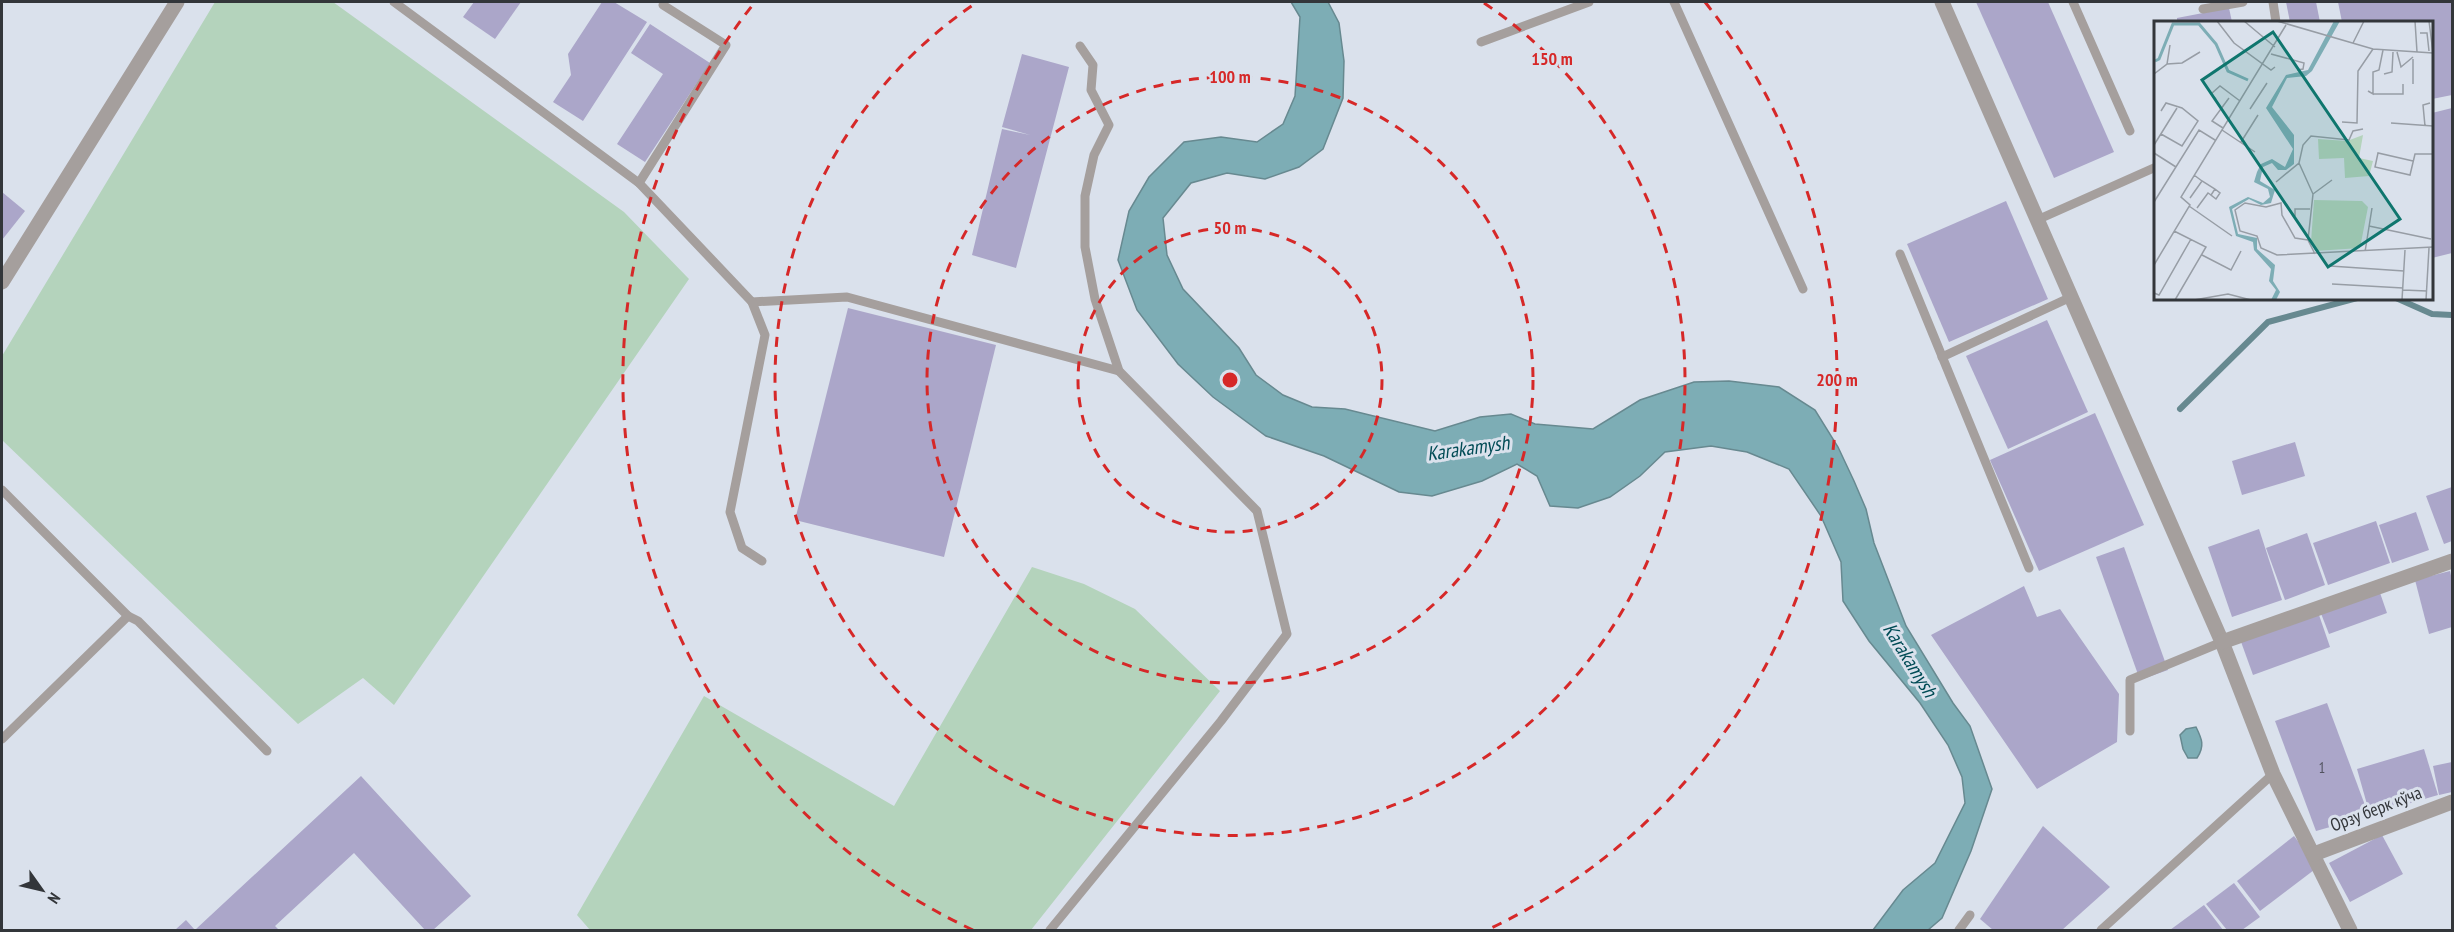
<svg xmlns="http://www.w3.org/2000/svg" width="2454" height="932" font-family="'PT Sans Narrow',sans-serif">
	<rect width="100%" height="100%" fill="#dae1ec"/>
	<g fill="#b4d3bc">
		<polygon points="215,2 333,2 624,212 689,279 394,705 363,678 298,724 2,440 2,356"/>
		<polygon points="1032,567 1084,584 1135,609 1220,691 1031,930 590,930 577,915 704,696 894,806"/>
	</g>
	<g fill="#7dadb5" stroke="#678990" stroke-width="1.5">
		<polygon points="1291,2 1328,2 1339,23 1344,61 1343,98 1323,149 1299,167 1265,179 1227,173 1191,183 1163,218 1167,255 1183,289 1239,348 1256,375 1283,395 1312,407 1345,409 1435,431 1480,417 1511,414 1535,424 1593,429 1640,400 1694,382 1729,381 1779,387 1815,410 1838,447 1854,481 1866,509 1874,543 1906,626 1953,703 1970,726 1992,789 1971,851 1942,918 1928,930 1873,930 1903,890 1935,863 1965,803 1962,777 1948,745 1920,703 1869,641 1843,601 1841,562 1821,516 1789,469 1747,452 1711,446 1665,452 1640,476 1610,497 1578,508 1550,506 1537,476 1517,464 1482,481 1432,496 1399,492 1324,456 1266,436 1213,397 1178,364 1137,310 1118,260 1129,211 1149,177 1184,142 1221,137 1257,142 1283,124 1295,96 1300,17"/>
		<path d="M2196 727C2202 739 2205 746 2197 758H2188L2183 749 2180 735 2186 729Z"/>
	</g>
	<g fill="none" stroke-linecap="round" stroke-linejoin="round">
		<g stroke="#678990" stroke-width="6">
			<polyline points="2396,298 2432,314 2452,315"/>
			<polyline points="2180,409 2268,322 2357,298"/>
		</g>
	</g>
	<g fill="#aba6c9">
		<polygon points="474,2 521,2 495,39 463,17"/>
		<polygon points="602,2 614,2 647,22 583,121 553,102 571,75 568,54"/>
		<polygon points="1976,2 2048,2 2114,152 2054,178"/>
		<polygon points="2286,2 2316,2 2320,22 2290,22"/>
		<polygon points="2338,2 2452,2 2452,95 2432,99 2432,22 2342,22"/>
		<polygon points="2229,8 2232,22 2177,22 2177,18"/>
		<polygon points="650,24 710,63 645,162 617,144 663,74 631,53"/>
		<polygon points="1022,54 1069,67 1016,268 972,255 1002,129 1030,135 1002,127"/>
		<polygon points="2452,108 2452,253 2432,258 2432,113"/>
		<polygon points="2,192 25,211 2,240"/>
		<polygon points="2006,201 2048,299 1949,342 1907,244"/>
		<polygon points="848,308 996,345 944,557 795,520"/>
		<polygon points="2047,320 2088,412 2008,449 1966,356"/>
		<polygon points="2095,413 2144,525 2039,571 1990,460"/>
		<polygon points="2295,442 2305,476 2242,495 2232,461"/>
		<polygon points="2452,487 2452,541 2444,544 2426,496"/>
		<polygon points="2416,512 2429,550 2392,563 2379,525"/>
		<polygon points="2376,521 2390,563 2328,585 2313,543"/>
		<polygon points="2259,529 2282,600 2232,617 2208,547"/>
		<polygon points="2307,533 2325,585 2285,600 2266,548"/>
		<polygon points="2124,547 2168,670 2140,680 2096,557"/>
		<polygon points="2450,571 2452,580 2452,627 2429,634 2415,580"/>
		<polygon points="2024,586 2037,617 2060,609 2119,694 2117,742 2037,789 1931,635"/>
		<polygon points="2379,590 2387,613 2329,634 2320,611"/>
		<polygon points="2318,612 2330,647 2253,675 2240,639"/>
		<polygon points="2327,703 2369,816 2316,831 2275,721"/>
		<polygon points="2424,749 2438,795 2370,815 2357,769"/>
		<polygon points="2452,762 2452,792 2439,795 2433,766"/>
		<polygon points="361,776 471,896 433,930 425,930 354,853 275,926 279,930 197,930 196,929"/>
		<polygon points="2043,826 2110,887 2062,930 1993,930 1980,919"/>
		<polygon points="2382,835 2403,874 2350,902 2329,863"/>
		<polygon points="2294,836 2318,867 2260,911 2237,881"/>
		<polygon points="2234,883 2260,917 2242,930 2227,930 2206,904"/>
		<polygon points="2204,905 2223,930 2170,930"/>
		<polygon points="186,920 195,930 175,930"/>
	</g>
	<g fill="none" stroke-linecap="round" stroke-linejoin="round">
		<g stroke="#a59f9d" stroke-width="9">
			<polyline points="394,2 639,183 752,302 847,297 1119,371"/>
			<polyline points="1674,2 1803,289"/>
			<polyline points="2073,2 2130,131"/>
			<polyline points="2273,2 2276,22"/>
			<polyline points="2203,9 2243,2"/>
			<polyline points="1481,42 1589,2"/>
			<polyline points="639,183 726,45 663,5"/>
			<polyline points="2037,220 2156,167"/>
			<polyline points="1900,254 2029,568"/>
			<polyline points="752,302 765,335 730,512 742,548 762,561"/>
			<polyline points="1942,357 2071,297"/>
			<polyline points="2,490 128,616 138,621 267,751"/>
			<polyline points="2130,731 2130,680 2222,642"/>
			<polyline points="2,739 128,616"/>
			<polyline points="1050,930 1221,721 1287,634 1257,511 1119,371 1095,299 1085,247 1085,196 1094,155 1109,125 1091,90 1093,65 1080,46"/>
			<polyline points="1959,930 1970,915"/>
			<polyline points="2101,930 2273,774"/>
		</g>
		<g stroke="#a59f9d" stroke-width="15">
			<polyline points="1942,2 2222,642 2273,774 2350,930"/>
			<polyline points="2,282 177,2"/>
			<polyline points="2222,642 2452,561"/>
			<polyline points="2314,854 2452,802"/>
		</g>
	</g>
	<g fill="none" stroke="#d62828" stroke-width="3" stroke-dasharray="10 8">
		<circle cx="1230" cy="380" r="152"/>
		<circle cx="1230" cy="380" r="303"/>
		<path d="M1484 3A455 455 0 1 1 976 3"/>
		<path d="M973 930A607 607 0 0 1 755 2M1705 2A607 607 0 0 1 1487 930"/>
	</g>
	<g text-anchor="middle" stroke-width="6" stroke-linejoin="round" paint-order="stroke">
		<g font-size="15" fill="#51525e">
			<text x="2322" y="773">1</text>
		</g>
		<g font-size="18" fill="#33363a" stroke="#dae1ec">
			<text transform="translate(2376 809) rotate(-21)" y="6">Орзу берк кўча</text>
		</g>
		<g font-size="20" font-style="italic" fill="#004b55" stroke="#dae1ec">
			<text transform="translate(1468 448) rotate(-8)" y="7">Karakamysh</text>
			<text transform="translate(1910 660) rotate(58)" y="7">Karakamysh</text>
		</g>
	</g>
	<g transform="translate(2154 21)">
		<rect width="279" height="279" fill="#dae1ec"/>
		<path d="M209 114 205 137 219 140 215 155 191 157 190 137 165 138 164 118 193 120ZM160 179 208 180 214 186 206 227 161 230 157 221Z" fill="#b4d3bc"/>
		<path d="M180 0H186L158 50 152 55 133 57 118 86 140 114V143L132 149H124L118 142 109 146 106 160 121 169 117 182 107 184 95 178 78 188 84 213 103 217V228L121 244 119 260 126 271 122 279H117L122 269 115 260 117 248 100 229 99 221 82 215 75 186 94 176 109 182 116 176 114 168 100 161 103 151 107 143 118 138 131 146 139 128 112 87 132 54 154 49Z" fill="#7dadb5"/>
		<path fill="none" stroke="#7dadb5" stroke-width="3" d="M1 40 5 38 19 3H45L62 23 74 50 94 59"/>
		<path fill="none" stroke="#979da5" stroke-width="1.5" d="M63 0 80 22 117 49 121 46M90 0 121 26M123 0 219 28 279 32M261 0 263 31M275 0 279 32M266 12H273L275 30M199 22 210 0M243 31 247 46 259 36M117 33 150 42 149 48 143 49M13 43 28 42 46 31M0 53 13 43 16 24M230 53 238 51 239 31M259 63V38M214 70 219 73V51L225 49 229 29M219 73H249V63M62 78 57 73 66 65 86 80M96 88 113 62M7 90 12 82 28 87 44 100 28 125 7 113M188 101 203 102 204 50 219 28M237 102 279 105M271 105 269 84 276 82M69 107 58 100 75 77M68 109 101 131M87 121 104 94M0 124 23 87M0 132 22 146M259 140 224 132 221 146 256 154 261 133H279M145 142 159 173 154 219 161 233M40 154 48 160 61 168 66 172 62 178 57 174 61 168M122 161 145 142 149 124 157 115 195 119 199 110 209 108M159 173 178 159M36 177 48 160M0 181 45 109 61 119M35 185 78 215M43 187 54 172 57 174M141 195V188H156M215 205 277 218M20 210 52 226 21 279M154 219 141 217 128 194 127 182 112 186 91 182 81 189 86 210 103 215 107 227 123 234 279 226M211 231 218 187M48 234 77 249 87 230M0 244 36 184 27 176 132 4M176 245 250 250M178 263 249 267M249 269 273 270M0 272 5 274 37 218M40 279 74 273 97 279M248 279 251 229M272 279 275 227"/>
		<path fill="#0f766e" fill-opacity="0.15" stroke="#0f766e" stroke-width="3" d="M119 11 246 198 174 246 48 59Z"/>
		<rect width="279" height="279" fill="none" stroke="#33363a" stroke-width="3"/>
	</g>
	<circle cx="1230" cy="380" r="9" fill="#d62828" stroke="#dae1ec" stroke-width="3"/>
	<g font-size="18" text-anchor="middle" font-weight="bold" fill="#d62828" stroke="#dae1ec" stroke-width="6" stroke-linejoin="round" paint-order="stroke">
		<text x="1552" y="65">150 m</text>
		<text x="1230" y="83">100 m</text>
		<text x="1230" y="234">50 m</text>
		<text x="1837" y="386">200 m</text>
	</g>
	<rect width="2454" height="932" fill="none" stroke="#33363a" stroke-width="6"/>
	<g transform="translate(42 890) rotate(124)" stroke="#dae1ec" stroke-width="4.5" paint-order="stroke">
	<path d="M0-4.5L10 22L0 15L-10 22Z" fill="#33363a"/>
	<text y="-9" font-size="16" font-weight="bold" text-anchor="middle" fill="#33363a">N</text>
	</g>
</svg>
